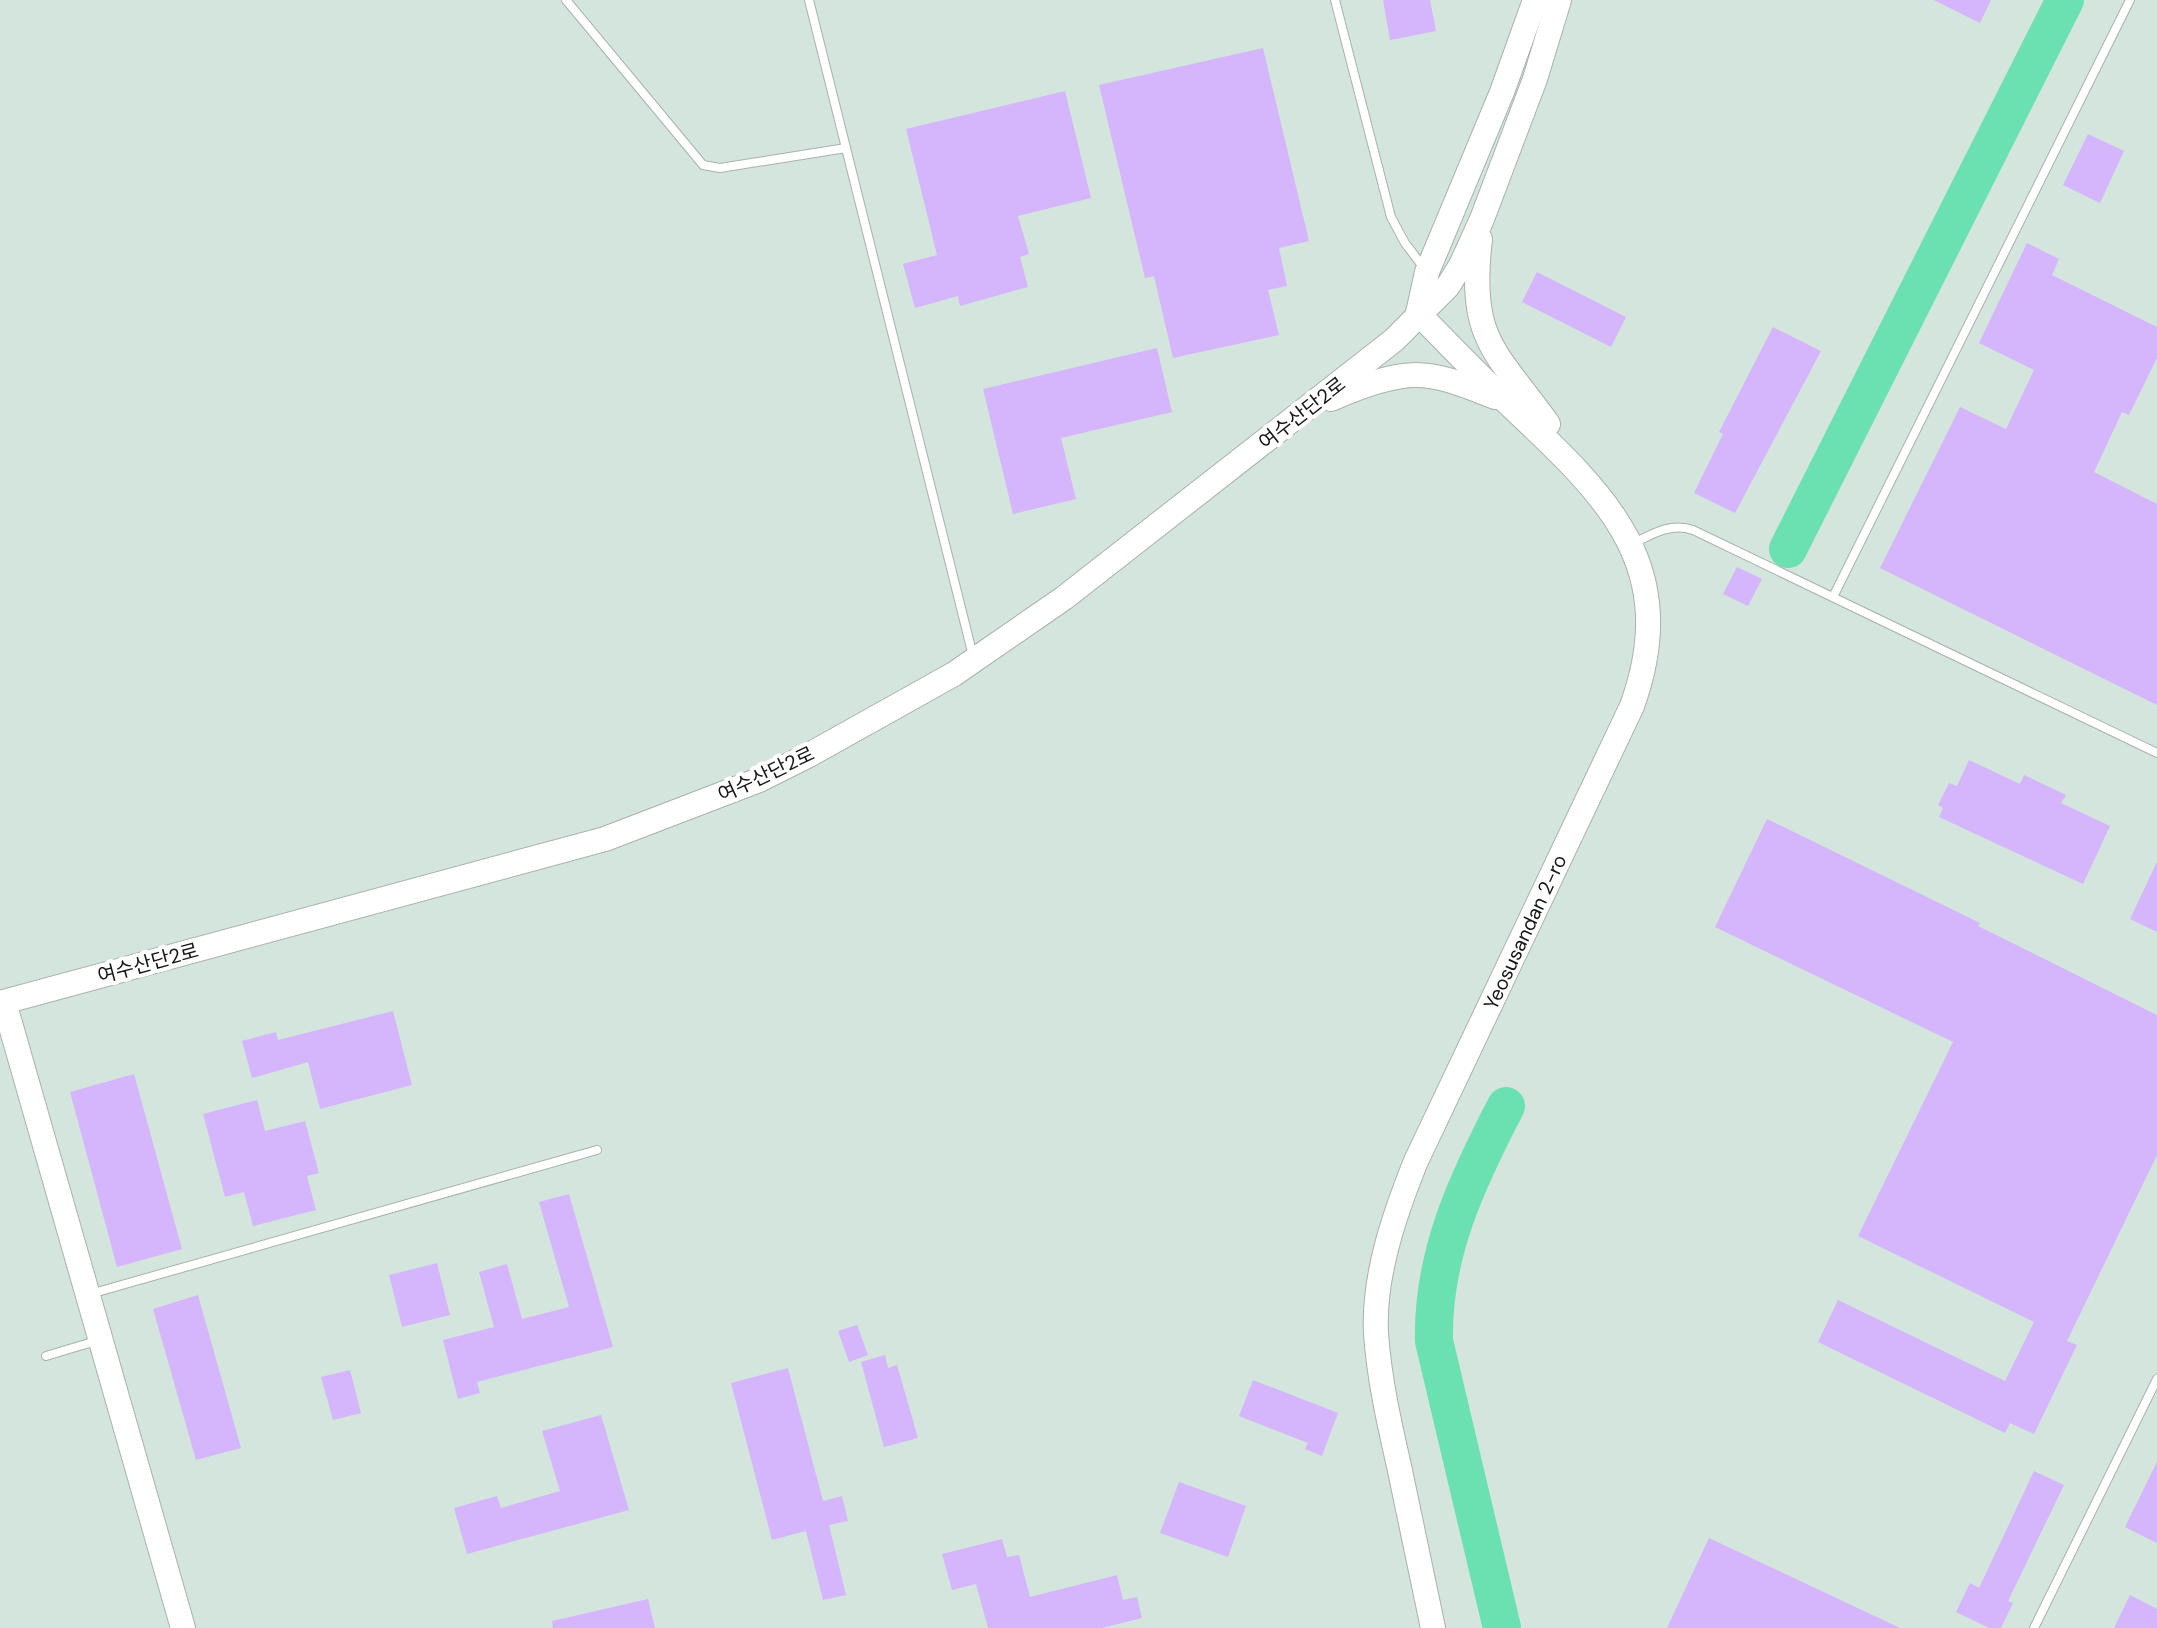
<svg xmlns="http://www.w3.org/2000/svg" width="2157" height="1628" font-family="'DM Sans','Noto Sans KR',sans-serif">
	<rect width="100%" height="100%" fill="#e5efea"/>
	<rect fill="#d3e5dc" x="0" y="0" width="2157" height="1628"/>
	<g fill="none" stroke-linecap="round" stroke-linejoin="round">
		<g stroke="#6be0b0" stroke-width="38">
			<polyline points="1788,549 2065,0"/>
			<path d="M1502 1628 1434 1341C1432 1255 1467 1181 1506 1106"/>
		</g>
	</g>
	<g fill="#d5b6fc">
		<polygon points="1383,0 1430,0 1436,31 1390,40"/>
		<polygon points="1934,0 1991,0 1980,23"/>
		<polygon points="1263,48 1309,241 1279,248 1287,286 1268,290 1279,335 1173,358 1154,276 1145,278 1099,85"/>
		<polygon points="1065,91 1091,198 1018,216 1029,254 1020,257 1028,287 960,306 958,296 915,308 903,264 937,255 906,129"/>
		<polygon points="2088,134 2124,151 2100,203 2063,185"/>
		<polygon points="2027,243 2059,259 2052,275 2157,327 2157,358 2129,415 2122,412 2094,472 2157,504 2157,705 1880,568 1960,407 2006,429 2034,370 1979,343"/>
		<polygon points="1537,272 1626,317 1611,347 1522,302"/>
		<polygon points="1773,327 1821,351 1735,513 1694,493 1723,434 1719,432"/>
		<polygon points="1157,348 1172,412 1061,438 1076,499 1013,514 983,389"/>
		<polygon points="1737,567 1762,579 1748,606 1723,594"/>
		<polygon points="1969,760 2020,784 2024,775 2066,795 2061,803 2110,826 2083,884 1939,817 1943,808 1938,805 1949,783 1957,786"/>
		<polygon points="1767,819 1980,923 1978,926 2157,1015 2157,1155 2067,1341 2077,1345 2034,1434 2010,1423 2005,1433 1818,1342 1838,1300 2005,1381 2034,1322 1858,1236 1953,1042 1715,927"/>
		<polygon points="2157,862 2157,932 2130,919"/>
		<polygon points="393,1011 412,1085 320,1109 308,1062 252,1078 242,1041 276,1032 278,1040"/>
		<polygon points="134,1074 182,1249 117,1267 70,1092"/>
		<polygon points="257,1100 265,1131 305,1121 319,1173 307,1176 316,1210 253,1226 244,1192 225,1197 203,1114"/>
		<polygon points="569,1194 613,1347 477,1382 480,1393 458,1399 443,1340 494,1327 479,1272 507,1264 522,1319 569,1307 539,1202"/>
		<polygon points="437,1263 450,1315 402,1327 389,1275"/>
		<polygon points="198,1295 241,1448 196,1460 153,1309"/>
		<polygon points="857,1325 868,1355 849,1362 838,1331"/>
		<polygon points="885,1355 888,1368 897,1365 918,1438 884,1447 861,1362"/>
		<polygon points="788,1368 823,1501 842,1496 848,1521 829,1525 846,1595 823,1600 806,1531 772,1540 731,1383"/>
		<polygon points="350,1370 361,1413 333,1420 321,1377"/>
		<polygon points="1253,1380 1338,1413 1322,1456 1305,1449 1308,1443 1239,1416"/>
		<polygon points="601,1415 629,1510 467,1554 454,1508 497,1496 501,1508 560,1491 542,1431"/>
		<polygon points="2157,1462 2157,1543 2125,1527"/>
		<polygon points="2034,1471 2064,1485 2008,1601 2013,1603 2001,1628 1989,1628 1956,1612 1970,1583 1979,1588"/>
		<polygon points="1179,1482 1246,1506 1228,1557 1160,1533"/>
		<polygon points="1709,1538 1900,1628 1667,1628"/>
		<polygon points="1002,1539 1007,1557 1019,1555 1030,1597 1117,1575 1123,1600 1137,1597 1142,1618 1102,1628 988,1628 976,1584 952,1590 942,1554"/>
		<polygon points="2130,1595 2157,1609 2157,1628 2114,1628"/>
		<polygon points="648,1599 655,1628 553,1628 552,1621"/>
	</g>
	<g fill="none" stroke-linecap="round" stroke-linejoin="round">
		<defs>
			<g id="lane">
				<polyline points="566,0 703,165 720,168 846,148"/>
				<polyline points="809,0 973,656"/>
				<polyline points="1335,0 1391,217 1405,243 1424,268"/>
				<path d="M1632 544C1652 534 1671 522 1693 530L2157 753"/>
				<polyline points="1833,597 2130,0"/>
				<polyline points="90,1294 597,1150"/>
				<polyline points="46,1356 96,1341"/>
				<polyline points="2034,1628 2157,1379"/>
			</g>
			<g id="secondary">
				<path d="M1480 239C1468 339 1494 349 1548 424"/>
				<path d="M1418 313C1449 345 1480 377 1513 408 1608 497 1682 567 1632 706L1416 1161C1395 1213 1373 1276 1376 1333 1379 1378 1389 1422 1399 1466 1410 1520 1422 1574 1433 1628"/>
				<polyline points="1418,313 1427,272 1502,92 1535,0"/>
				<path d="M1331 399C1356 388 1389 375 1416 375 1443 375 1471 388 1495 397"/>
				<polyline points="4,1002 183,1628"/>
				<polyline points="0,1003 605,839 759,780 809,755 954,674 1064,598 1394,340 1448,286 1461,265 1482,219 1535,79 1559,0"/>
			</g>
		</defs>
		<use href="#lane" stroke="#a9b2ad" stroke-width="10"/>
		<use href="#secondary" stroke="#a9b2ad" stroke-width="26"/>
		<use href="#lane" stroke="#fff" stroke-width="8"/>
		<use href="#secondary" stroke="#fff" stroke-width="24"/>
	</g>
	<g text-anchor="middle" stroke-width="8" stroke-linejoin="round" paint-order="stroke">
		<g font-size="20" fill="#131614" stroke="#fff">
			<text transform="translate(1302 413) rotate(-38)" y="7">여수산단2로</text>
			<text transform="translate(766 774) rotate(-25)" y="7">여수산단2로</text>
			<text transform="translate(1525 932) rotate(-65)" y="7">Yeosusandan 2-ro</text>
			<text transform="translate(148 963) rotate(-15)" y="7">여수산단2로</text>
		</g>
	</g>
</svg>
